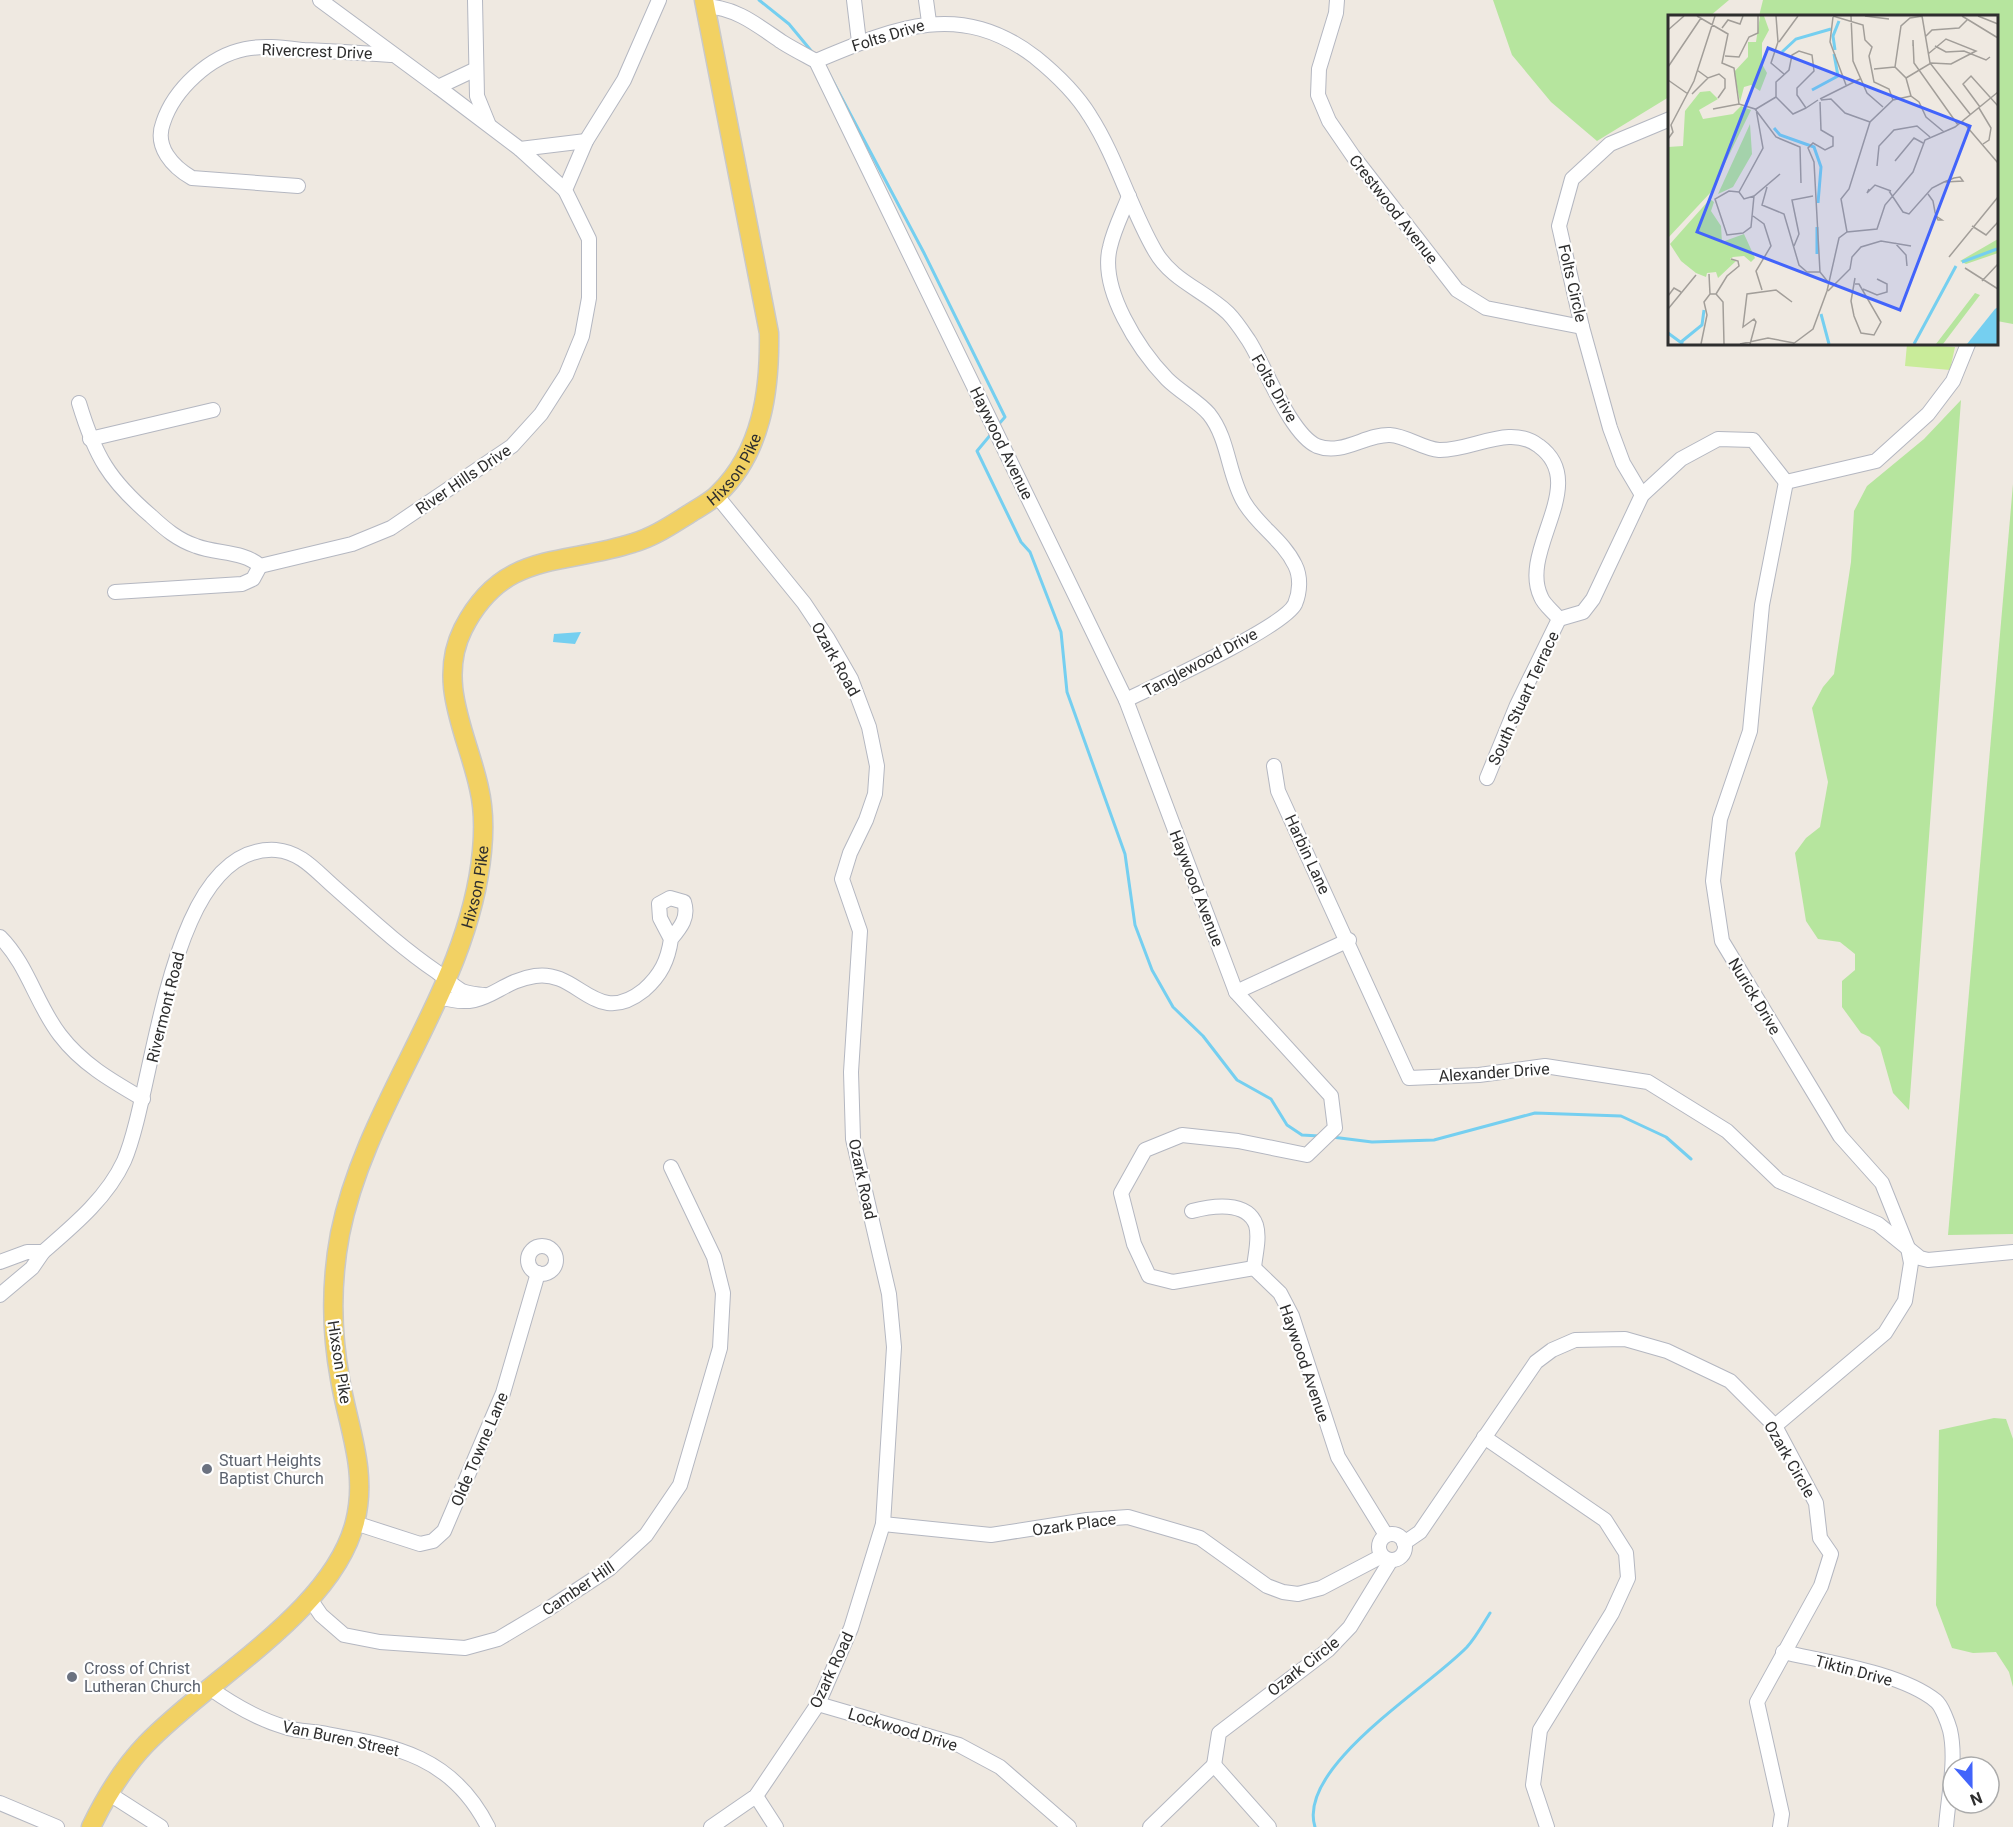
<svg xmlns="http://www.w3.org/2000/svg" width="2013" height="1827" font-family="Roboto,sans-serif">
	<rect width="100%" height="100%" fill="#efe9e1"/>
	<g fill="#b6e59e">
		<polygon points="1493,0 1729,0 1710,16 1670,16 1669,97 1597,141 1551,102 1512,55"/>
		<polygon points="1763,0 2013,0 2013,324 1997,321 1996,16 1759,16"/>
		<polygon points="1961,400 1909,1110 1893,1093 1880,1047 1870,1037 1861,1033 1842,1007 1842,981 1855,970 1855,954 1840,942 1818,939 1806,921 1795,853 1806,838 1820,827 1828,782 1812,708 1823,687 1834,674 1851,562 1854,511 1867,486 1924,439"/>
		<polygon points="2013,484 2013,1234 1948,1235"/>
		<polygon points="1994,1418 2006,1419 2013,1439 2013,1687 2009,1672 1996,1652 1973,1653 1952,1648 1936,1605 1939,1430"/>
	</g>
	<polygon fill="#c9ec9a" points="1907,344 1955,347 1950,370 1905,366"/>
	<polygon fill="#75cff0" points="581,632 575,644 553,642 554,634"/>
	<g fill="none" stroke-linecap="round" stroke-linejoin="round">
		<g stroke="#75cff0" stroke-width="3">
			<polyline points="759,0 789,24 813,53"/>
			<polyline points="828,72 924,253 1005,417 998,425"/>
			<polyline points="992,433 977,451 1021,542 1030,552 1061,632 1067,692 1125,854 1135,925 1152,970 1173,1007 1203,1036 1237,1080 1271,1099 1287,1125 1302,1135 1319,1136"/>
			<polyline points="1332,1137 1372,1142 1434,1140 1535,1113 1621,1116 1666,1137 1691,1159"/>
			<path d="M1315 1827C1296 1767 1429 1687 1467 1647 1476 1637 1483 1624 1490 1613"/>
		</g>
		<defs>
			<g id="minor">
				<polyline points="320,0 438,87 474,70"/>
				<polyline points="475,0 477,96 488,123"/>
				<polyline points="854,0 859,42"/>
				<polyline points="926,0 929,22"/>
				<polyline points="1337,0 1336,13 1319,69 1318,95 1329,121 1353,156 1457,290 1486,308 1582,327"/>
				<path d="M705 6C737 8 757 25 782 42 793 49 805 55 816 61L1126 700 1236 992 1331 1096 1335 1128 1307 1155 1238 1141 1182 1135 1145 1150 1121 1193 1134 1244 1149 1276 1173 1282 1254 1268 1280 1293 1292 1316 1338 1457 1386 1535"/>
				<path d="M816 61C897 27 960 0 1035 57 1056 74 1076 93 1090 116 1117 158 1130 208 1155 251 1172 281 1204 290 1228 313 1236 321 1243 332 1249 341 1265 366 1290 434 1317 446 1342 456 1366 434 1390 435 1407 436 1423 449 1439 450 1473 451 1509 423 1539 446 1591 484 1518 550 1541 597 1544 605 1554 612 1559 619"/>
				<polyline points="438,87 520,149 586,141"/>
				<polyline points="520,149 565,190"/>
				<path d="M298 186 192 178C173 167 154 147 163 123 174 89 210 56 245 49 264 45 285 48 304 50 333 51 362 53 391 55"/>
				<path d="M79 403C95 456 109 480 151 516 165 529 178 540 196 546 217 554 244 551 260 566"/>
				<polyline points="90,439 213,410"/>
				<polyline points="1786,482 1876,461 1928,414 1953,381 1968,344"/>
				<polyline points="1642,495 1623,463 1610,428 1582,327 1559,226 1572,179 1610,144 1670,119"/>
				<polyline points="260,566 352,544 391,528 512,446 541,414 566,375 582,336 589,298 589,239 565,190 586,141 624,80 659,0"/>
				<polyline points="115,592 242,584 253,579 260,566"/>
				<polyline points="1559,619 1583,612 1593,599 1642,495 1681,459 1718,439 1753,440 1786,482"/>
				<path d="M1126 700C1155 686 1284 627 1295 604 1300 592 1301 577 1295 565 1283 540 1258 526 1244 502 1228 475 1229 439 1209 414 1198 401 1180 392 1167 379 1139 350 1099 289 1110 247 1114 229 1123 212 1129 196"/>
				<polyline points="1274,766 1278,791 1409,1078 1479,1075 1545,1066 1648,1082 1727,1131 1779,1181 1878,1224 1920,1258 1928,1260 2013,1252"/>
				<polyline points="1487,778 1517,705 1559,619"/>
				<path d="M0 937C28 965 36 1004 60 1035 82 1064 112 1081 143 1099"/>
				<polyline points="1236,992 1349,940"/>
				<path d="M440 997C487 1012 495 982 535 976 579 969 595 1029 644 990 661 975 668 960 671 939L660 918 659 904 670 898 684 902C689 917 681 927 671 939"/>
				<path d="M1192 1211C1211 1206 1247 1200 1256 1225 1260 1238 1255 1255 1254 1268"/>
				<circle cx="542" cy="1260" r="14"/>
				<path d="M43 1252C73 1226 107 1198 124 1161 156 1088 167 843 276 850 300 852 314 869 332 885 366 915 399 946 437 972 445 978 453 986 462 991 469 994 477 994 484 995"/>
				<polyline points="0,1262 27,1252 43,1252 32,1268 0,1295"/>
				<polyline points="1775,1426 1885,1333 1905,1301 1911,1263 1908,1248 1882,1183 1840,1136 1722,941 1713,881 1720,819 1750,731 1762,605 1786,482"/>
				<polyline points="1484,1437 1605,1520 1626,1553 1628,1578 1612,1613 1540,1730 1533,1785 1547,1827"/>
				<polyline points="355,1523 420,1544 433,1541 444,1531 503,1393 538,1273"/>
				<polyline points="883,1524 991,1535 1087,1520 1128,1517 1200,1538 1267,1586 1283,1592 1298,1594 1321,1588 1382,1556"/>
				<circle cx="1392" cy="1547" r="13"/>
				<polyline points="1404,1543 1420,1532 1536,1362 1552,1350 1575,1340 1625,1339 1667,1351 1730,1381 1775,1426 1816,1503 1820,1538 1831,1554 1821,1586 1757,1702 1782,1814 1780,1827"/>
				<polyline points="310,1599 321,1615 344,1635 380,1642 465,1648 498,1639 545,1611 609,1569 646,1535 680,1485 720,1348 723,1293 714,1257 671,1167"/>
				<path d="M1783 1652C1826 1662 1902 1673 1936 1701 1942 1706 1948 1723 1950 1730 1957 1760 1948 1797 1946 1827"/>
				<path d="M208 1687C232 1704 257 1719 285 1727 296 1731 309 1731 321 1733 393 1746 451 1754 488 1827"/>
				<polyline points="818,1704 959,1745 1000,1767 1069,1827"/>
				<polyline points="1214,1765 1219,1733 1328,1650 1350,1627 1391,1560"/>
				<polyline points="1214,1765 1269,1827"/>
				<polyline points="108,1793 161,1827"/>
				<polyline points="756,1796 776,1827"/>
				<polyline points="0,1803 57,1827"/>
				<polyline points="711,1827 756,1796 818,1704 851,1628 883,1524 894,1347 889,1294 853,1139 851,1072 860,931 842,879 850,853 866,820 875,794 877,766 869,727 851,679 828,639 804,603 717,496"/>
				<polyline points="1150,1827 1214,1765"/>
			</g>
			<g id="major">
				<path id="s1" d="M91 1827C106 1796 123 1768 146 1744 209 1678 333 1611 355 1522 368 1471 348 1427 340 1379 331 1330 331 1282 340 1234 367 1099 469 990 482 851 484 830 484 809 479 788 468 736 436 683 463 629 503 550 562 566 633 543 654 537 671 525 689 514 699 507 711 502 719 493 762 451 770 390 769 333L704 0"/>
			</g>
		</defs>
		<use href="#minor" stroke="#b4b7c1" stroke-width="16"/>
		<use href="#major" stroke="#c9c9c9" stroke-width="21"/>
		<use href="#minor" stroke="#fff" stroke-width="14"/>
		<use href="#major" stroke="#f2d163" stroke-width="18"/>
	</g>
	<g fill="#6b7280" stroke="#fff" stroke-width="2">
		<circle cx="207" cy="1469" r="6"/>
		<circle cx="72" cy="1677" r="6"/>
	</g>
	<g text-anchor="middle" stroke-width="4.5" stroke-linejoin="round" paint-order="stroke">
		<g font-size="16" fill="#2e2e2e" stroke="#fff">
			<text transform="translate(888 35) rotate(-17)" y="6">Folts Drive</text>
			<text transform="translate(317 51) rotate(2)" y="6">Rivercrest Drive</text>
			<text transform="translate(1394 209) rotate(52)" y="6">Crestwood Avenue</text>
			<text transform="translate(1573 283) rotate(77)" y="6">Folts Circle</text>
			<text transform="translate(1275 388) rotate(60)" y="6">Folts Drive</text>
			<text transform="translate(1002 443) rotate(64)" y="6">Haywood Avenue</text>
			<text dy="6" stroke="none"><textPath href="#s1" startOffset="1666">Hixson Pike</textPath></text>
			<text transform="translate(463 479) rotate(-34)" y="6">River Hills Drive</text>
			<text transform="translate(836 659) rotate(61)" y="6">Ozark Road</text>
			<text transform="translate(1200 662) rotate(-28)" y="6">Tanglewood Drive</text>
			<text transform="translate(1523 698) rotate(-65)" y="6">South Stuart Terrace</text>
			<text transform="translate(1308 854) rotate(65)" y="6">Harbin Lane</text>
			<text dy="6" stroke="none"><textPath href="#s1" startOffset="1074">Hixson Pike</textPath></text>
			<text transform="translate(1197 888) rotate(69)" y="6">Haywood Avenue</text>
			<text transform="translate(1755 996) rotate(59)" y="6">Nurick Drive</text>
			<text transform="translate(165 1007) rotate(-76)" y="6">Rivermont Road</text>
			<text transform="translate(1494 1072) rotate(-4)" y="6">Alexander Drive</text>
			<text transform="translate(863 1179) rotate(78)" y="6">Ozark Road</text>
			<text transform="translate(340 1362) rotate(81)" y="6">Hixson Pike</text>
			<text transform="translate(1305 1363) rotate(71)" y="6">Haywood Avenue</text>
			<text transform="translate(479 1449) rotate(-67)" y="6">Olde Towne Lane</text>
			<text transform="translate(1790 1459) rotate(60)" y="6">Ozark Circle</text>
			<text transform="translate(1074 1524) rotate(-8)" y="6">Ozark Place</text>
			<text transform="translate(578 1588) rotate(-34)" y="6">Camber Hill</text>
			<text transform="translate(1303 1666) rotate(-38)" y="6">Ozark Circle</text>
			<text transform="translate(831 1670) rotate(-65)" y="6">Ozark Road</text>
			<text transform="translate(1854 1670) rotate(15)" y="6">Tiktin Drive</text>
			<text transform="translate(903 1729) rotate(17)" y="6">Lockwood Drive</text>
			<text transform="translate(341 1738) rotate(12)" y="6">Van Buren Street</text>
		</g>
		<g font-size="16" fill="#5b616d" stroke="#fff" text-anchor="start">
			<text x="219" y="1466">Stuart Heights<tspan x="219" dy="18">Baptist Church</tspan></text>
			<text x="84" y="1674">Cross of Christ<tspan x="84" dy="18">Lutheran Church</tspan></text>
		</g>
	</g>
	<g transform="translate(1668 15)">
		<rect width="330" height="330" fill="#efe9e1"/>
		<path d="M92 1H96L101 15 94 28V49L99 58 92 76 83 70 76 72 72 87 66 57 80 42V27H88ZM42 76 50 84 31 95 35 104 65 99 73 91 83 95 43 177 0 223V132L15 131 17 96 32 77ZM82 109 84 139 65 172 50 179ZM42 184 46 187 43 196 53 211 54 227 76 219 87 243 83 247 76 241 65 242 62 244 68 246 50 263 48 257 39 258 38 262 28 258 13 246 2 229ZM330 224V238L298 249 292 246ZM307 278 312 280 275 329H268Z" fill="#b6e59e"/>
		<path d="M330 292V329H299L327 294Z" fill="#75cff0"/>
		<path fill="none" stroke="#75cff0" stroke-width="3" d="M167 35 165 21 171 6M114 37 128 24 163 14M144 75 170 61 166 39M106 113 112 120 146 132 153 152 150 188M149 212V239M294 247 329 234M153 299 161 329M0 318 15 329M13 327 34 310 36 295M246 329 288 251"/>
		<path fill="none" stroke="#a29e99" stroke-width="1.5" d="M29 1 60 19 54 48 66 53 71 89M108 1 110 27 103 48 116 59M165 1 195 10 197 25 204 32 201 41 206 67 221 74 225 85M183 1 185 46 199 78 215 92M197 1 221 4M254 1 262 48 302 99M255 1 242 3 233 11 227 52 238 63 243 81 251 87 258 102 276 117M294 1 330 23M310 1 330 9M165 2 162 27 178 70M54 13 60 5 72 9 75 1M0 15 16 1M258 21 264 15 291 13 299 5M111 27 130 1M245 31V25L246 48 290 110M267 31 278 37 296 36 318 45 322 42M57 41 71 42 81 22 90 18V1M0 52 33 3M206 54 227 52M29 55 40 63 51 59 57 64V73L50 83M238 63 263 48 283 49 308 36 278 24 260 39M0 65 20 79M24 79 40 63M152 84 192 64M153 85 163 84 177 98 202 107M152 87 153 115 165 122V131L157 135 145 128 140 133 146 147 152 257 160 267M312 92 295 69 303 61 330 91M138 93 125 99 108 82V67L121 55 124 40 131 36 144 40 146 56 129 73V80L138 93 150 85M311 93 323 113 321 125 315 129M45 94 71 89 87 94 108 122 132 132 133 168M294 106 330 148M0 124 5 117 3 110 26 66 47 1M227 146 246 123 255 128M209 151 211 131 226 115 249 111 262 122M292 162 295 166 276 167 286 163ZM99 172 94 190 116 199 131 250 139 257H152M201 174 199 178 207 170 223 176M221 176 235 197 241 199 264 173 276 167M71 177 61 176 47 184 59 220 75 218 83 212 86 181M71 177 95 133 88 94 108 82M71 177 76 184 86 181 112 159M260 179 265 186 267 197 268 200V201L270 205H274L268 201M85 201 96 209 103 231 88 256 94 275M304 211 318 220 330 207M179 217 173 184 181 174 202 107 225 85 243 81M227 228 238 240 239 251M126 231 131 219 124 185 145 181M281 242 330 182M297 253 330 274M41 259 42 279M314 266 330 249M187 269H191L213 307 206 320 193 318 186 301 183 286 187 263M195 274 209 280 219 277V269L209 264M160 276 182 254 184 242 193 232 213 226 243 231M48 279 59 261 71 251 70 246 63 244M0 281 6 273 13 277M0 294 28 260M33 329 39 300 36 287 42 279H48L55 287 56 329M72 329 100 323 126 328M82 329 88 307 86 304 75 312 79 279 108 275 124 287M125 329 145 314 159 276 171 223 179 217 209 214 217 190 245 157 257 125 287 112 330 77"/>
		<path fill="#4264fb" fill-opacity="0.15" stroke="#4264fb" stroke-width="3" d="M100 33 302 111 232 295 29 217Z"/>
		<rect width="330" height="330" fill="none" stroke="#2e2e2e" stroke-width="3"/>
	</g>
	<g transform="translate(1971 1785) rotate(159)"><circle r="28" fill="#ffffff" stroke="#ababab" stroke-width="1.5"/>
	<path d="M0-4.5L10 22L0 15L-10 22Z" fill="#4264fb"/>
	<text y="-9" font-size="16" font-weight="bold" text-anchor="middle" fill="#2e2e2e">N</text>
	</g>
</svg>
